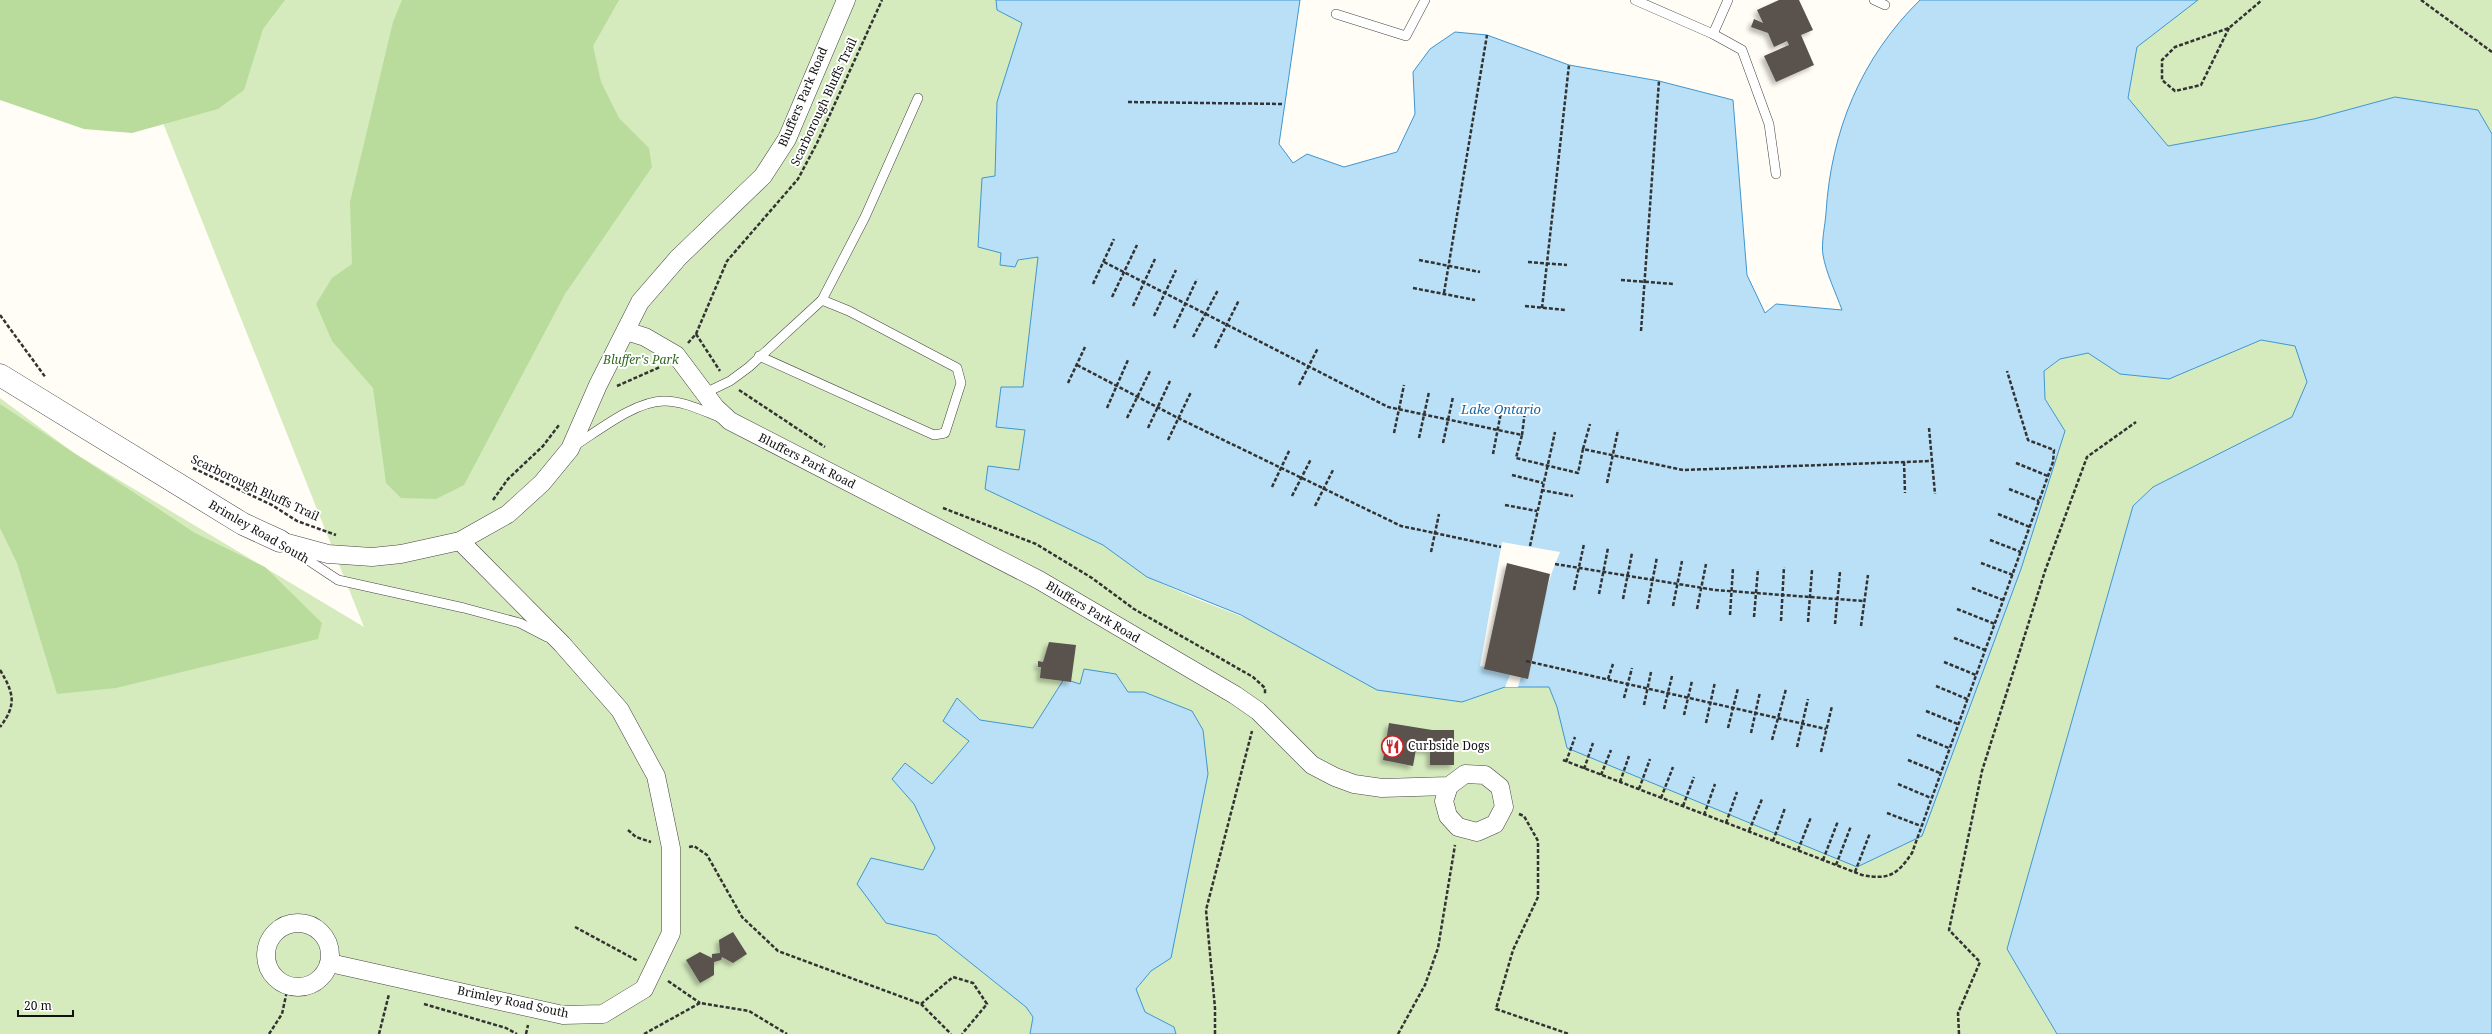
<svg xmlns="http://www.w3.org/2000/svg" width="2492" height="1034" font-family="'Noto Serif',serif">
	<defs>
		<filter id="shadow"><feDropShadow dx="-3.5" dy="3.5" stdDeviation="2" flood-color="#0004"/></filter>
	</defs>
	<rect width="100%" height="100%" fill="#fffdf5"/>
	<g fill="#d5ebbd">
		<polygon points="114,0 996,0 997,10 1022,23 997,102 995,176 1002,253 1000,264 1038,257 1023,388 997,427 1025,430 1019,470 985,489 1103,545 1147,577 1194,598 1462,702 1505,687 1549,687 1557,707 2065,431 2045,399 2044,371 2060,359 2088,353 2120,374 2169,379 2261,340 2295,346 2307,382 2292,417 2153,487 2133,506 2007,949 2057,1034 1176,1034 1174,1027 1145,1012 1136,989 1151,971 1171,957 1144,692 1128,692 1085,669 1080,685 1064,679 1033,728 980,720 957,698 944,721 969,741 932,784 892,779 914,804 935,848 923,870 871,858 886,923 936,935 1026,1007 1033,1017 1030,1034 0,1034 0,398 74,453 364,627"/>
		<polygon points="2198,0 2492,0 2492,134 2478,110 2395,97 2314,119 2168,146 2128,98 2137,47"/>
	</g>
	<g fill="#b9dc9c">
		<polygon points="0,0 285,0 263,29 244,90 218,109 132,133 84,129 0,100"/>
		<polygon points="402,0 619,0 593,46 601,82 619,118 649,148 652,167 565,294 464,485 436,499 401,498 386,483 373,388 332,341 316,304 332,278 352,264 350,202 393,22"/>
		<polygon points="0,404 195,533 265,567 322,623 318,639 116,688 57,694 17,563 0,528"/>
	</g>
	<g fill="#b9e0f7" stroke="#3f96cf">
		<path d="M996 0H1300L1279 144 1293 163 1307 154 1344 167 1397 152 1415 114 1413 72 1430 49 1455 32 1487 35 1569 65 1659 81 1733 100 1747 275 1765 313 1776 304 1842 310C1836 293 1826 273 1823 255 1821 243 1825 226 1826 213 1831 131 1861 58 1920 0H2198L2137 47 2128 98 2168 146 2314 119 2395 97 2478 110 2492 134V1034H2057L2007 949 2133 506 2153 487 2292 417 2307 382 2295 346 2261 340 2169 379 2120 374 2088 353 2060 359 2044 371 2045 399 2065 431 2021 569 1922 836 1857 867 1567 748 1557 707 1549 687H1505L1462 702 1377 690 1241 615 1147 577 1103 545 985 489 988 466 1019 470 1025 430 996 427 1001 387H1023L1038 257 1018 260 1015 267 1000 265 1001 253 978 247 982 178 995 176 997 102 1022 23 997 10Z"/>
		<polygon points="1084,669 1116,674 1128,692 1144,692 1192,711 1203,730 1208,774 1171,958 1151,971 1136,989 1145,1012 1174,1027 1176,1034 1030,1034 1033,1017 1026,1007 936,935 886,923 857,884 871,858 923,870 935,848 914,804 892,779 905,763 932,784 969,741 943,721 957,698 980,720 1033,728 1064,679 1080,684"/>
	</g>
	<polygon fill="#fffdf5" points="1502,542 1560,552 1552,572 1518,687 1505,687 1512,670 1480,666"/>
	<g fill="#5a524d" filter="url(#shadow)">
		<polygon points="1779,0 1799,0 1813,30 1801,35 1814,65 1776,82 1764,56 1789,45 1787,41 1774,47 1768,33 1751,27 1754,19 1763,23 1757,10"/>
		<polygon points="1507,563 1550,574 1528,679 1484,669"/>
		<polygon points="1049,642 1076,645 1071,682 1040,678 1041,667 1038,667 1038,661 1043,662"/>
		<polygon points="1389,723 1432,730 1454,730 1454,765 1430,765 1430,751 1416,749 1413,766 1383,760"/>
		<polygon points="733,932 747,954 733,963 722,957 721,960 714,962 714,975 700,983 686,960 700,952 712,958 712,954 720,953 719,940"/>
	</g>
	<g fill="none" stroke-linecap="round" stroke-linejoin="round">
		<defs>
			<g id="service">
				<polyline points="1635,0 1713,34 1728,0"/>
				<polyline points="1874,0 1885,5"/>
				<polyline points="1336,14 1406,36 1425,0"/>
				<polyline points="1713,34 1742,50 1769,124 1776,174"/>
				<polyline points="759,356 934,435 945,433 961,383 957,368 849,311 822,300"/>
				<polyline points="705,393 730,381 749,367 822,300 865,217 918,98"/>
				<path d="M574 446C598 431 635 401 664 401 683 401 701 410 719 417"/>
				<polyline points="293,550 338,580 464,608 520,623 547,637"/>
			</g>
			<g id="minor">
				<polyline points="626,331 645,337 676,355 715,407 730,421 1039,580 1235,695 1258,711 1312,765 1335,777 1354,784 1382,788 1449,786 1465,774 1485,775 1500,787 1504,807 1495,824 1477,832 1458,827 1448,816 1444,801 1449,786"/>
				<polyline points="280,541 328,554 372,557 401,554 460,541 508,514 542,483 570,449 598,385 640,302 678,258 763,176 787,139 846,0"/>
				<circle cx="298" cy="955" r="32"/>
				<polyline points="330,963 563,1015 603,1014 644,989 671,933 671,848 656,776 620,710 562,644 460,541"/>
			</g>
			<polyline id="tertiary" points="0,375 243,524 280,541"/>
		</defs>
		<use href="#service" stroke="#444" stroke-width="10"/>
		<use href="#minor" stroke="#444" stroke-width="19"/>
		<use href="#tertiary" stroke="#444" stroke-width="23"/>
		<g stroke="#333" stroke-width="2.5" stroke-dasharray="4 2" stroke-linecap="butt">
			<polyline points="2421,0 2492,52"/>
			<polyline points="2229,28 2201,85 2175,91 2162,80 2162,60 2175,47 2229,28 2262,0"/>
			<polyline points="1128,102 1284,104"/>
			<polyline points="1419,260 1480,272"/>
			<polyline points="1104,262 1388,407 1522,435 1516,458 1578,473 1583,449 1683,470 1932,461"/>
			<polyline points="1528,262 1567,265"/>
			<polyline points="1621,280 1674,284"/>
			<polyline points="1093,284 1114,239"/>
			<polyline points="1413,288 1475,300"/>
			<polyline points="1444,293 1487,35"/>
			<polyline points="1112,297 1137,245"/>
			<polyline points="1133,306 1155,259"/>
			<polyline points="1525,306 1566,310"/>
			<polyline points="1542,308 1569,65"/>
			<polyline points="0,315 46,378"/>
			<polyline points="1154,316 1176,270"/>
			<polyline points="1174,328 1197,279"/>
			<polyline points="1641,331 1659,81"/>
			<polyline points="696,334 720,371"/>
			<polyline points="1193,337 1218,290"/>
			<polyline points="688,343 696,334 727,261 798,179 817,143 882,0"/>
			<polyline points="1215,348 1239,300"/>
			<polyline points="1077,365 1178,418 1401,526 1501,547"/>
			<polyline points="1068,383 1085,347"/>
			<polyline points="1299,385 1318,348"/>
			<polyline points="617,386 660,367"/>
			<polyline points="739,390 825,447"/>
			<polyline points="1107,408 1128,360"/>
			<polyline points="1127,418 1150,371"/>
			<polyline points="1148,428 1170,381"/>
			<polyline points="1929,428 1935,494"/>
			<polyline points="1394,433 1404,385"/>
			<polyline points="1522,435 1525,411"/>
			<polyline points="1419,438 1429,392"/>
			<polyline points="1168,440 1191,392"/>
			<polyline points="1443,443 1453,397"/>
			<polyline points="1583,449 1590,424"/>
			<polyline points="1493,454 1502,407"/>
			<polyline points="1904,462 1905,493"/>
			<polyline points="2016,463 2048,476"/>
			<polyline points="193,468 272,505 297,521 336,535"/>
			<polyline points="1512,475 1543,483"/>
			<polyline points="1607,483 1618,430"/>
			<polyline points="1272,487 1290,449"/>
			<polyline points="2009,489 2039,501"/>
			<polyline points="1541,490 1573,496"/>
			<polyline points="1292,496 1311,459"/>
			<polyline points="493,500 508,479 543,446 559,425"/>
			<polyline points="1505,505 1537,511"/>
			<polyline points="1315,506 1333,470"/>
			<polyline points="943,508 1036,544 1092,578 1134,609 1253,677 1265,688 1265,694"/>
			<polyline points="1998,514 2030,527"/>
			<polyline points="1990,540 2021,552"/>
			<polyline points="1530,546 1555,432"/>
			<polyline points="1431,552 1439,514"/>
			<polyline points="1981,563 2013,575"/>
			<polyline points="1555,564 1715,590 1864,601"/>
			<polyline points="1972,588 2003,600"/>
			<polyline points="1574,590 1584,544"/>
			<polyline points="1599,594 1608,548"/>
			<polyline points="1623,599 1632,553"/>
			<polyline points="1648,604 1657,557"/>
			<polyline points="1673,606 1682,561"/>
			<polyline points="1697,609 1706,564"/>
			<polyline points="1957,609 1995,624"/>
			<polyline points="1730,615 1733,568"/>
			<polyline points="1754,617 1758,569"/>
			<polyline points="1781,621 1784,567"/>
			<polyline points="1808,622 1812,570"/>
			<polyline points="1835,624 1840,572"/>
			<polyline points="1861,626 1868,575"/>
			<polyline points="1954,638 1985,650"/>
			<polyline points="1526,661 1826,729"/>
			<polyline points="1944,662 1976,675"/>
			<path d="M0 670C14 693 17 705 0 727"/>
			<polyline points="1608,679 1613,664"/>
			<polyline points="1936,686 1967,699"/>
			<polyline points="1624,698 1632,668"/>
			<polyline points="1644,705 1651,672"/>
			<polyline points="1664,709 1672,676"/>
			<polyline points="1926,711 1958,724"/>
			<polyline points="1684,715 1692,681"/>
			<polyline points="1706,723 1715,682"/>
			<polyline points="1728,728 1738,688"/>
			<polyline points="1751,733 1760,692"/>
			<polyline points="1917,735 1949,748"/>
			<polyline points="1772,740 1786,689"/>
			<polyline points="1797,747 1808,699"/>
			<polyline points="1821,752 1832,706"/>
			<path d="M1563 760 1862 875C1889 880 1897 875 1912 853L2053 462 2054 450 2028 440 2007 371"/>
			<polyline points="1908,760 1940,773"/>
			<polyline points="1566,762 1575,737"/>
			<polyline points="1584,769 1593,743"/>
			<polyline points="1601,775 1611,750"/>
			<polyline points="1620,782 1629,756"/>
			<polyline points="1898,784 1931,798"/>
			<polyline points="1639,789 1650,759"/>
			<polyline points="1661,798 1673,767"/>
			<polyline points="1683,806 1694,777"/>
			<polyline points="1887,813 1921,826"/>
			<polyline points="1519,814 1524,816 1538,841 1538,897 1513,950 1496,1009 1569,1034"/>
			<polyline points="1704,815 1715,784"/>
			<polyline points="1726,823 1737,792"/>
			<polyline points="628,830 636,837 651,842"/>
			<polyline points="1749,831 1762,799"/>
			<polyline points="1773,841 1785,808"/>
			<polyline points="689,847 694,846 707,855 742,917 778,951 921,1004 951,1034"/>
			<polyline points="1798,850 1811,817"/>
			<polyline points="1823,860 1838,821"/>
			<polyline points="1836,865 1851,826"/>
			<polyline points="1855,872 1870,833"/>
			<polyline points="575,927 638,961"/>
			<polyline points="668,981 700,1003"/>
			<polyline points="424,1004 506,1028 517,1034"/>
			<polyline points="921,1004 953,977 973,983 987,1004 962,1034"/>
			<polyline points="269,1034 282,1014 288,986"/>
			<polyline points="379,1034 389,994"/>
			<polyline points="526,1034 528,1025"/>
			<polyline points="644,1034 700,1003 749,1011 787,1034"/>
			<polyline points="1215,1034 1215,1008 1206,910 1252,731"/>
			<polyline points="1398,1034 1425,985 1438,948 1455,845"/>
			<polyline points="1959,1034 1958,1013 1980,962 1949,930 1982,771 2045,571 2087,457 2136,422"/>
		</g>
		<use href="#service" stroke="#fff" stroke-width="9"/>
		<use href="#minor" stroke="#fff" stroke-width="18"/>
		<use href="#tertiary" stroke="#fff" stroke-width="22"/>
	</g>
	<defs>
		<symbol id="restaurant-ring" viewBox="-11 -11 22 22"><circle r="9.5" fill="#fff" stroke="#c4262e" stroke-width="1.5"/><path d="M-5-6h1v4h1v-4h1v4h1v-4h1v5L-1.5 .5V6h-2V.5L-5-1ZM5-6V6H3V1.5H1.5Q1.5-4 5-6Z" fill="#c4262e"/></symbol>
	</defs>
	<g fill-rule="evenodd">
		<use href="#restaurant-ring" x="1380" y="734" width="25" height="25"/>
	</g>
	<g text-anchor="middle" stroke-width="4" stroke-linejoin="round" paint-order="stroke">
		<g font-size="12" fill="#111" stroke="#fff">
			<text transform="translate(803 97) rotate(-67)" y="4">Bluffers Park Road</text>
			<text transform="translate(824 102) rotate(-65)" y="4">Scarborough Bluffs Trail</text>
			<text transform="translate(807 461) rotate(27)" y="4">Bluffers Park Road</text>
			<text transform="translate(255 488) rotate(25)" y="4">Scarborough Bluffs Trail</text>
			<text transform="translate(259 532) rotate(30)" y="4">Brimley Road South</text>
			<text transform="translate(1093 612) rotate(31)" y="4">Bluffers Park Road</text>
			<text transform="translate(513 1002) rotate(12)" y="4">Brimley Road South</text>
		</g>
		<g font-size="12" font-style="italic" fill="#2f6b1f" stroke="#fff">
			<text x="641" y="364">Bluffer's Park</text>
		</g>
		<g font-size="12" fill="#111" stroke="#fff" text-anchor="start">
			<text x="1408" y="750">Curbside Dogs</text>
		</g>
		<g font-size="13" font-style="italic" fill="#1768a6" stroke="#fff">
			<text x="1501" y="414">Lake Ontario</text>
		</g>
	</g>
	<path d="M18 1010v6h55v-6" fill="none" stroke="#111111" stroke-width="2"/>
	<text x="24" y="1010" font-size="12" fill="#111111" stroke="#ffffff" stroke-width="3" paint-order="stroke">20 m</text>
</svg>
